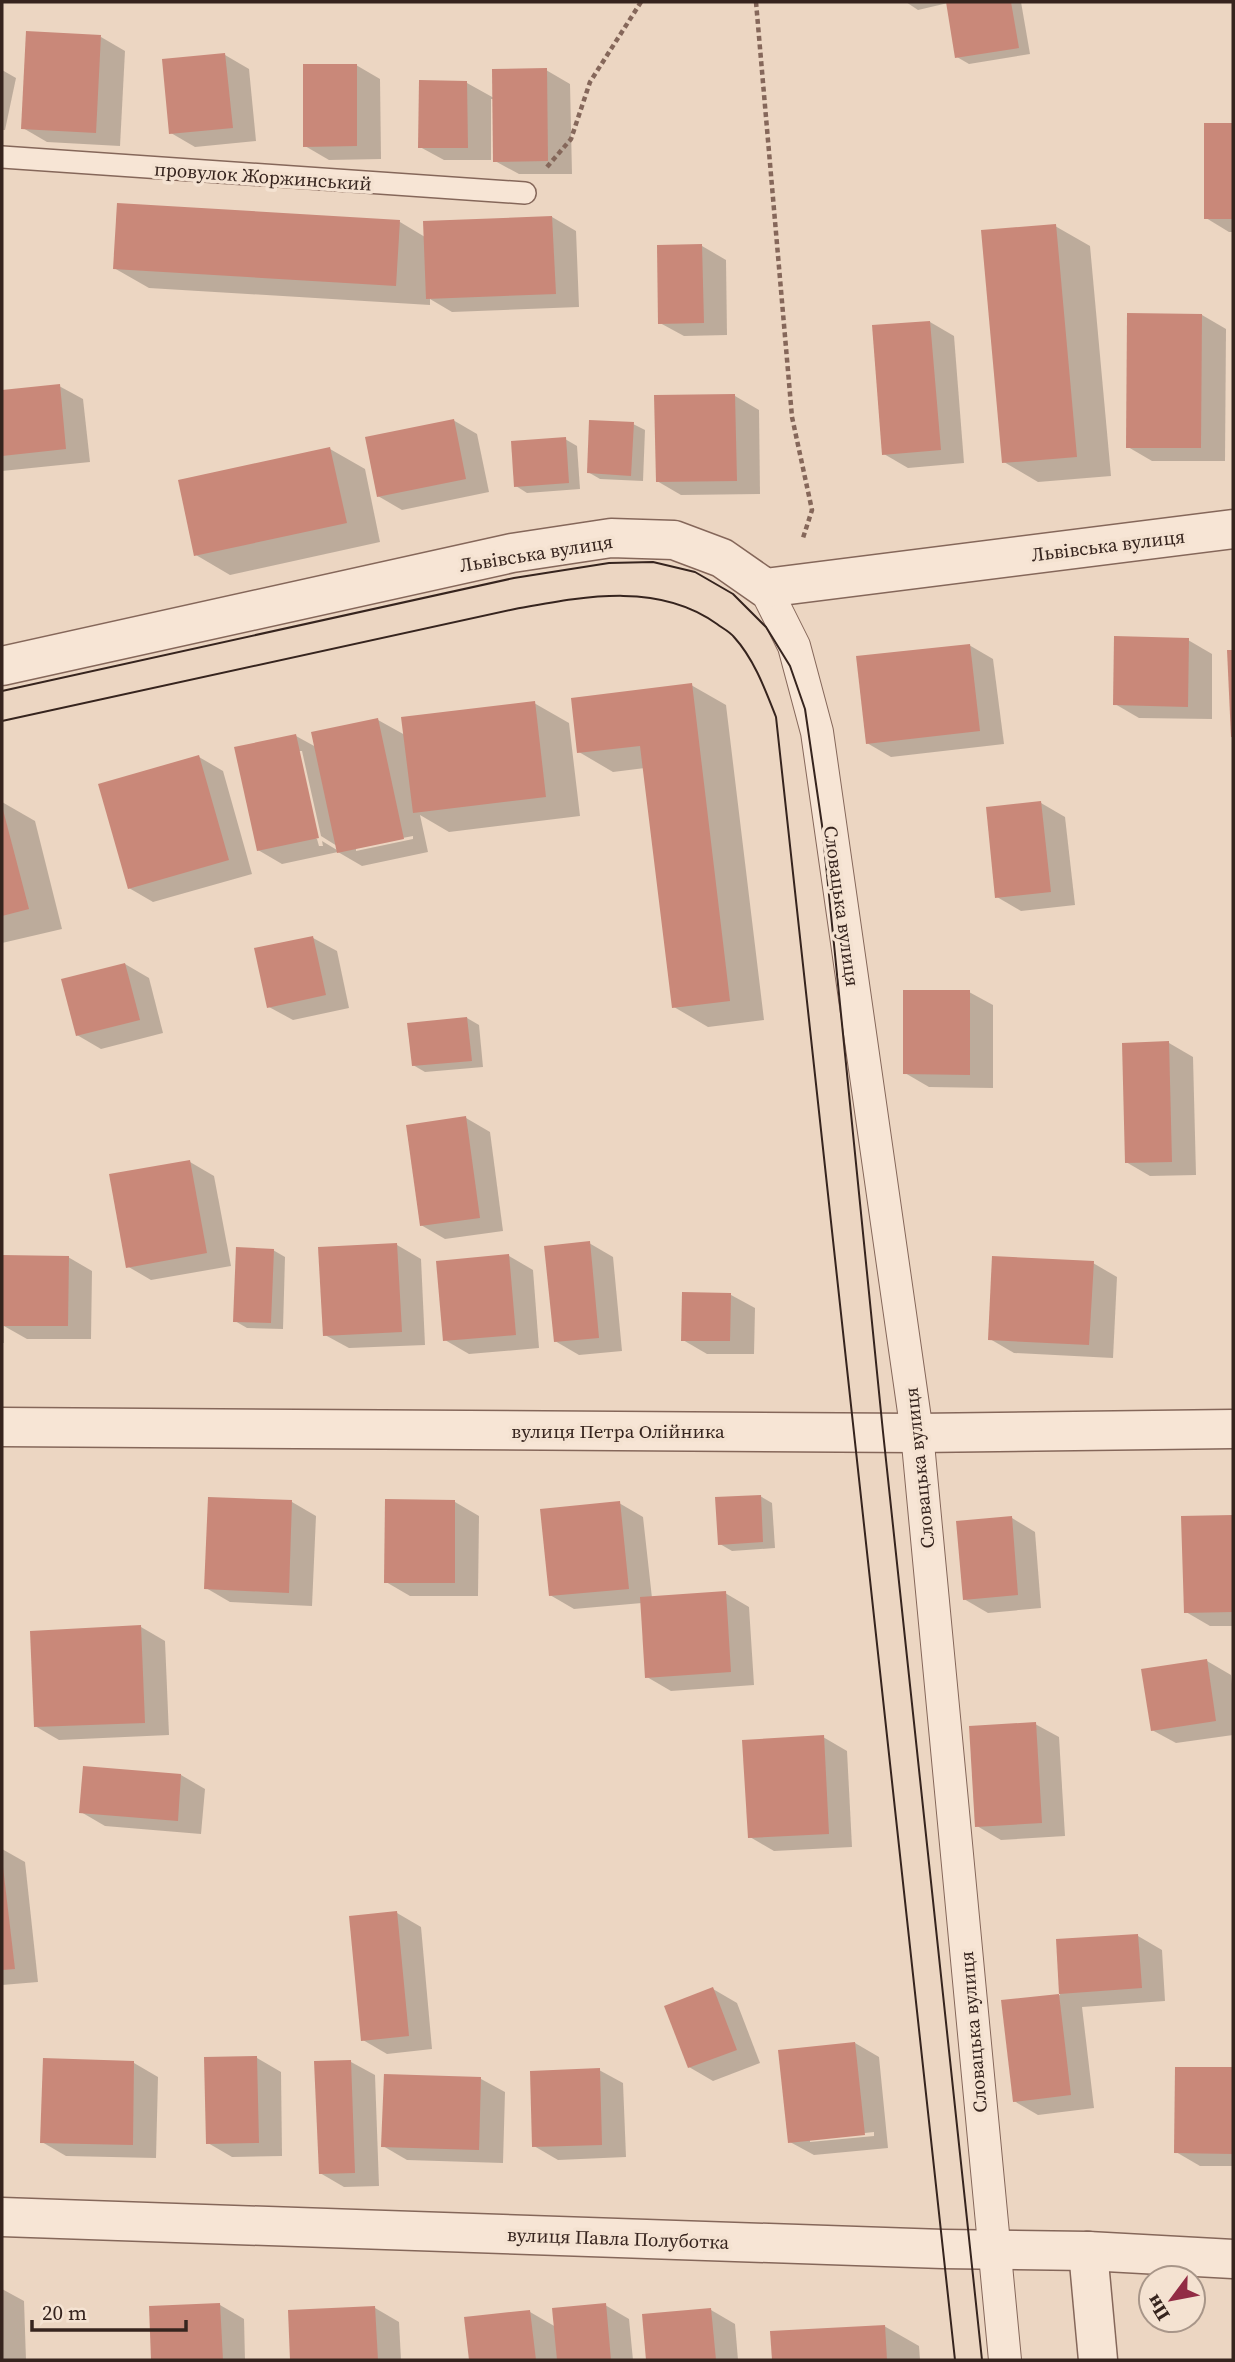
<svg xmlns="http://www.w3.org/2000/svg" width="1235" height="2362" font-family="'Source Serif 4',serif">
	<rect width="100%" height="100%" fill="#ecd6c2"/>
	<g fill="#0003" fill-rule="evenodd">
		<polygon points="906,2 1021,2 1030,54 969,64 957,57 948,3 918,10"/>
		<polygon points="101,37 125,51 120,146 47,142 23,128"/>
		<polygon points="225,55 249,69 256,141 195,147 171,133"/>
		<polygon points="356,65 380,79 381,159 329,160 305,146"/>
		<polygon points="2,70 16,78 5,130 2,130"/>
		<polygon points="546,70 570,84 572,174 519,174 495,161 494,99 491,99 491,160 444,160 420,147 467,83 494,98"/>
		<polygon points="1206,125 1233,125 1233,232 1229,232 1206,218"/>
		<polygon points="552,217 576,231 579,307 452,312 430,299 430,305 149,288 114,268 400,222 425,237"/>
		<polygon points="1055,226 1090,246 1111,476 1038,482 1004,462"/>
		<polygon points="702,246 726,260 727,335 684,336 660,323"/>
		<polygon points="1202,315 1226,329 1225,461 1152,461 1128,447"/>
		<polygon points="930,322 954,336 964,463 908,468 884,454"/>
		<polygon points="59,386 83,399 90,462 2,471 2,392"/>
		<polygon points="735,396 759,410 760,494 681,495 657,481"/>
		<polygon points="453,420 477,434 489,492 402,510 378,496"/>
		<polygon points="633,424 645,430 643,481 600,479 588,472"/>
		<polygon points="565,439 577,446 580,489 527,493 516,486"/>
		<polygon points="330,449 365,469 380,542 230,575 196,555"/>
		<polygon points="1188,640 1212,654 1212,719 1139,718 1115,704"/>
		<polygon points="969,645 993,659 1004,744 891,757 867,743"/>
		<polygon points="691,685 726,705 764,1020 708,1027 674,1007 645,768 613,772 579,752"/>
		<path d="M534 703 569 723 580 816 449 832 420 815 428 852 362 866 338 852 282 864 258 850 296 736 316 747 378 720 405 735ZM298 751H302L321 836 337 846V850L322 841 323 846H319L317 839 311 835ZM413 836V839L356 851V847Z"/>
		<polygon points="199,757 223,771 252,874 153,902 129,888"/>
		<polygon points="2,802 35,821 62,929 2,943"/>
		<polygon points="1041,803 1065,817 1075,905 1021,911 997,897"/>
		<polygon points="313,938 337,951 349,1008 293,1020 269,1007"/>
		<polygon points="125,964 149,978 163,1033 101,1049 77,1035"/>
		<polygon points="969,992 993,1005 993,1088 929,1087 905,1073"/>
		<polygon points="467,1018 479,1025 483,1067 425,1072 413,1065"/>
		<polygon points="1169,1043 1193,1057 1196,1175 1150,1176 1126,1162"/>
		<polygon points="466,1118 490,1132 503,1231 445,1239 421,1225"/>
		<polygon points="190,1162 214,1176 231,1266 151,1280 127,1266"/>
		<polygon points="589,1243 613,1257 622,1351 579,1355 555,1341"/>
		<polygon points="397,1245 421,1259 425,1345 349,1348 325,1335"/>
		<polygon points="273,1250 285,1257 283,1329 247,1328 235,1321"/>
		<polygon points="509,1256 533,1270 539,1348 469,1354 445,1340"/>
		<polygon points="68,1257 92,1271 91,1339 27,1339 4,1326 4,1343 2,1343 2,1267"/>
		<polygon points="1093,1263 1117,1277 1113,1358 1014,1353 990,1339"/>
		<polygon points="731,1295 755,1308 754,1354 707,1354 683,1340"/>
		<polygon points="760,1496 772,1503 775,1548 732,1551 720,1544"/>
		<polygon points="292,1502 316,1516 312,1606 230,1602 206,1588"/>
		<polygon points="455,1502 479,1516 478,1596 410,1596 386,1582"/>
		<polygon points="619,1503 643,1517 652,1598 725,1593 749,1607 754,1685 671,1691 647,1677 642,1603 574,1609 550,1595"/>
		<polygon points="1233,1517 1233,1626 1210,1626 1186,1612 1183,1518"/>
		<polygon points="1012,1518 1035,1532 1041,1608 988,1613 964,1599"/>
		<polygon points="141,1627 165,1641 169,1735 59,1740 35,1726"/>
		<polygon points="1207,1661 1231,1675 1233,1693 1233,1735 1176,1743 1152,1730"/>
		<polygon points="1035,1724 1059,1737 1065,1836 1001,1840 977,1826"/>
		<polygon points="823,1737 847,1751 852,1847 774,1851 750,1837"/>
		<polygon points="181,1775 205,1789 201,1834 105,1826 81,1812"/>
		<polygon points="2,1849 25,1862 38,1982 2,1985"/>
		<polygon points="397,1913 421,1927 432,2049 387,2054 363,2040"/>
		<polygon points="1138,1936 1162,1950 1165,2001 1082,2007 1094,2108 1038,2115 1014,2101 1003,2001 1060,1995 1057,1941"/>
		<polygon points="713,1989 737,2003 760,2063 713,2081 689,2067"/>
		<path d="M855 2043 879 2057 888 2148 814 2155 790 2142ZM874 2132V2136L810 2142V2139Z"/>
		<polygon points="257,2058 281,2072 282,2156 232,2157 208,2143"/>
		<polygon points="45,2060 134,2063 158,2077 156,2158 66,2156 42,2142"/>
		<polygon points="351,2062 375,2075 379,2186 344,2187 320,2173"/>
		<polygon points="1176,2068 1233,2069 1233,2166 1200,2166 1176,2152"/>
		<polygon points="599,2070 623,2083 626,2157 558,2160 534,2146"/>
		<polygon points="481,2079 505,2092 503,2163 407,2160 383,2146"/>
		<polygon points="2,2289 24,2301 26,2360 2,2360"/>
		<polygon points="220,2305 244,2319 245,2360 152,2360 150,2308"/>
		<polygon points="605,2305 629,2319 633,2360 471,2360 466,2319 530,2312 556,2327"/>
		<polygon points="375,2308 399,2322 401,2360 291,2360 289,2311"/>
		<polygon points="711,2310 735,2324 738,2360 648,2360 644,2315"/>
		<polygon points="884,2326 919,2346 920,2360 774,2360 772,2333"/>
	</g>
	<g fill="#c98879">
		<polygon points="946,2 1011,2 1019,48 955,58"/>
		<polygon points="26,31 101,35 96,133 21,129"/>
		<polygon points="225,53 233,128 169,134 162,59"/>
		<polygon points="303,64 357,64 357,146 303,147"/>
		<polygon points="547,68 548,161 493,162 492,69"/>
		<polygon points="419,80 467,81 468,148 418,148"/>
		<rect x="1204" y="123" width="29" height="96"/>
		<polygon points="117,203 400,220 396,286 113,269"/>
		<polygon points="552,216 556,294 426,299 423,221"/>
		<polygon points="1056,224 1077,457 1002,463 981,230"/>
		<polygon points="702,244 704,323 658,324 657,245"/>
		<polygon points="1127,313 1202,314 1201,448 1126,448"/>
		<polygon points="930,321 941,450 882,455 872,325"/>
		<polygon points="60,384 66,449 2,456 2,390"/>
		<polygon points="735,394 737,481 656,482 654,395"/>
		<polygon points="454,419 466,479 377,497 365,437"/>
		<polygon points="589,420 634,422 631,476 587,473"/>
		<polygon points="566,437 569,483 514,487 511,441"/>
		<polygon points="330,447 347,523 194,556 178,480"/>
		<polygon points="1114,636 1189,638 1188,707 1113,705"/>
		<polygon points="970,644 980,731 866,744 856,656"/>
		<polygon points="1227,650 1233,650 1233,737 1231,737"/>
		<polygon points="692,683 730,1001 672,1008 640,746 577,753 571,698"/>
		<polygon points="535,701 546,797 413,813 401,717"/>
		<polygon points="378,718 404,839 337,853 311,732"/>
		<polygon points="296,734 319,838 257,851 234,747"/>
		<polygon points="199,755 229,860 128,889 98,784"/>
		<polygon points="1041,801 1051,892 995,898 986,807"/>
		<polygon points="2,806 29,909 2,916"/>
		<polygon points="313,936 326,995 267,1008 254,948"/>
		<polygon points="125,963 140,1020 76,1036 61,979"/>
		<polygon points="903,990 970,990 970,1075 903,1074"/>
		<polygon points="467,1017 472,1061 412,1066 407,1023"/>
		<polygon points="1169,1041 1172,1162 1125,1163 1122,1043"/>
		<polygon points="466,1116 480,1218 420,1226 406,1125"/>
		<polygon points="190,1160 207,1253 126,1268 109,1174"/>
		<polygon points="590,1241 599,1338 554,1342 544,1246"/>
		<polygon points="397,1243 402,1332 323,1336 318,1247"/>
		<polygon points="236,1247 274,1249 271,1323 233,1322"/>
		<polygon points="509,1254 516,1335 443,1341 436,1261"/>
		<polygon points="2,1255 69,1256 68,1326 2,1326"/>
		<polygon points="992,1256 1094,1261 1089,1345 988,1340"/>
		<polygon points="682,1292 731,1293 730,1341 681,1341"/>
		<polygon points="761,1495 763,1542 718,1545 715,1497"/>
		<polygon points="208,1497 292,1500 289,1593 204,1589"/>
		<polygon points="385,1499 455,1500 455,1583 384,1583"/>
		<polygon points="620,1501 629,1589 549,1596 540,1509"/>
		<polygon points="1233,1515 1233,1612 1184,1613 1181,1516"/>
		<polygon points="1012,1516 1018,1595 963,1600 956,1521"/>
		<polygon points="726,1591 731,1672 645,1678 640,1597"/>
		<polygon points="141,1625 145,1723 34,1727 30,1631"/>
		<polygon points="1207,1659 1216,1721 1151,1731 1141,1669"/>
		<polygon points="1036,1722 1042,1823 975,1827 969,1726"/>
		<polygon points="824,1735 829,1834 748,1838 742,1740"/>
		<polygon points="83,1766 181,1774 178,1821 79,1813"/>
		<polygon points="2,1867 3,1867 15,1969 2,1970"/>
		<polygon points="397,1911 409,2036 361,2041 349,1916"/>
		<polygon points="1138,1934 1142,1988 1059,1994 1056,1939"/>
		<polygon points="713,1987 737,2050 688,2068 664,2006"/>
		<polygon points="1059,1994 1071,2095 1013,2102 1001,2000"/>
		<polygon points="855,2042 865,2135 788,2143 778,2050"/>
		<polygon points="257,2056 259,2143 206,2144 204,2057"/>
		<polygon points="43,2058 134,2061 133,2145 40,2143"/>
		<polygon points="351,2060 355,2173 319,2174 314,2061"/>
		<polygon points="1175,2067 1233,2067 1233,2154 1174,2153"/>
		<polygon points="600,2068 602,2145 532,2147 530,2071"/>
		<polygon points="384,2074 481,2077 479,2150 381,2147"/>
		<polygon points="220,2303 223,2360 151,2360 149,2306"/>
		<polygon points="606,2303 611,2360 557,2360 552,2308"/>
		<polygon points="375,2306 378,2360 290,2360 288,2310"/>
		<polygon points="711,2308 716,2360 646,2360 642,2314"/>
		<polygon points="530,2310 536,2360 469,2360 464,2317"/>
		<polygon points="885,2325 887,2360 772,2360 770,2331"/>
	</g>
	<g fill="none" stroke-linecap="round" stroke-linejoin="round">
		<defs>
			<polyline id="service" points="2,157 525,193"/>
			<polyline id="pedestrian" points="765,588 794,646 817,732 917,1433 1005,2360"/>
			<g id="minor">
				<polyline points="2,666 512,553 611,538 674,540 722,558 765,588 1233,529"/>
				<polyline points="2,1427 917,1433 1233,1429"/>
				<polyline points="2,2217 943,2249 1088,2251 1233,2259"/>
				<polyline points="1088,2251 1098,2360"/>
			</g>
		</defs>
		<use href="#service" stroke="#85675a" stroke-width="24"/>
		<use href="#pedestrian" stroke="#85675a" stroke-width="34"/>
		<use href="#minor" stroke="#85675a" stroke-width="41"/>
		<g stroke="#85675a" stroke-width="4.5" stroke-dasharray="5 3.5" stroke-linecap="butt">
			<polyline points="756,2 792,417 812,510 803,538"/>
			<polyline points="547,167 571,139 590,82 641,2"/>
		</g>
		<use href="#service" stroke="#f7e5d5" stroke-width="21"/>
		<use href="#pedestrian" stroke="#f7e5d5" stroke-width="32"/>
		<use href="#minor" stroke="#f7e5d5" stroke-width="38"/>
		<g stroke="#36241e" stroke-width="2">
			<polyline points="2,691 514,578 609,563 653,562 695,572 733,594 766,627 790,666 805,709 822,825 883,1432 982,2360"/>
			<path d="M2 721 515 609C582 597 658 581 717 624 722 628 729 631 734 637 754 659 765 689 776 717L955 2360"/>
		</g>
	</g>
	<g text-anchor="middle" stroke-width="7" stroke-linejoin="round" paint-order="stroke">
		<g font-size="19" fill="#36241e" stroke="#f4e2d1">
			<text transform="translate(263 176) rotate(4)" y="7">провулок Жоржинський</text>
			<text transform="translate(1108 545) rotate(-7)" y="7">Львівська вулиця</text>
			<text transform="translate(536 553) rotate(-9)" y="7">Львівська вулиця</text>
			<text transform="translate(842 906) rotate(82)" y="7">Словацька вулиця</text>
			<text x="618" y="1438">вулиця Петра Олійника</text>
			<text transform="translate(919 1468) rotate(-96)" y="7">Словацька вулиця</text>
			<text transform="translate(973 2032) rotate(-95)" y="7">Словацька вулиця</text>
			<text transform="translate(618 2238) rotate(2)" y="7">вулиця Павла Полуботка</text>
		</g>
	</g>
	<rect width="1235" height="2362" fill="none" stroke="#36241e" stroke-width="7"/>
	<g transform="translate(1172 2299) rotate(238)"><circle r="33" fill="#f4e2d1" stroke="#a89689" stroke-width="2"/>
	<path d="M0-5L12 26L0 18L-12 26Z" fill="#922c45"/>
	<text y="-10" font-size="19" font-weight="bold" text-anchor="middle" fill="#36241e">Пн</text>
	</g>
	<path d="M32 2320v10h154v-10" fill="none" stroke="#36241e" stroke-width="3.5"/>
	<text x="42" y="2320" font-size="21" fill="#36241e" stroke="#f4e2d1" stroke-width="5" paint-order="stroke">20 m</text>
</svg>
